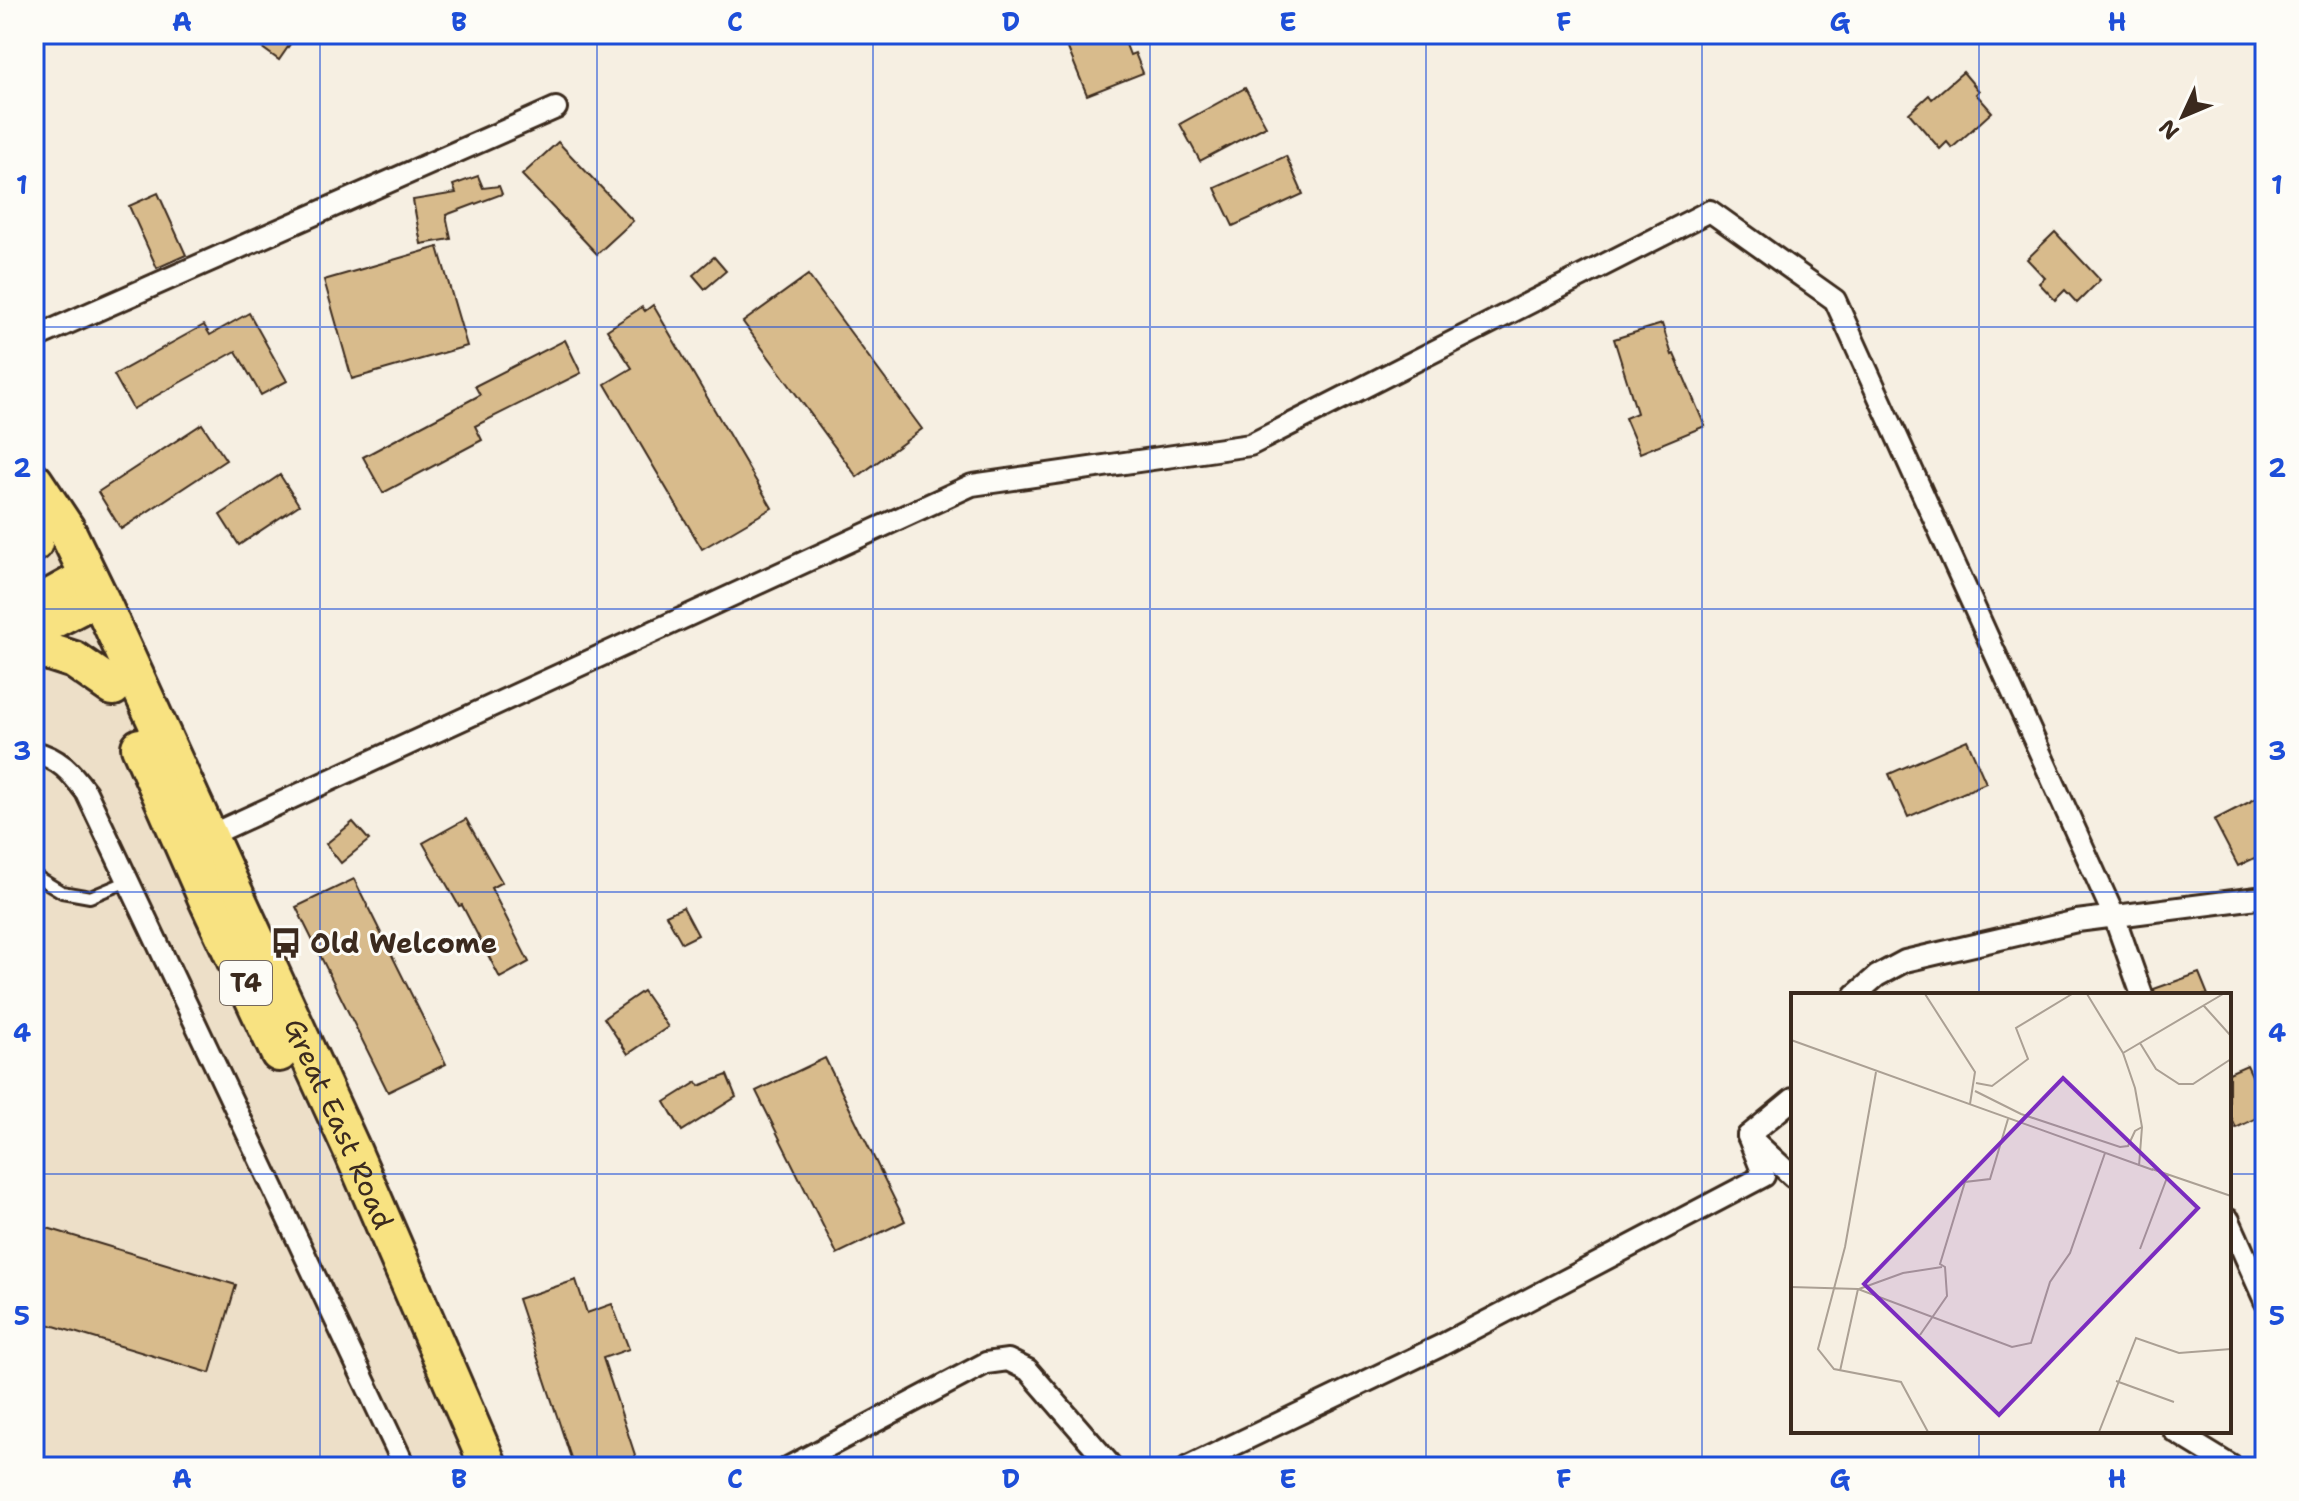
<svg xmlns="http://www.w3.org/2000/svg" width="2299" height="1501" font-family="'Shantell Sans',sans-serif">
	<rect width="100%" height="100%" fill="#f6efe2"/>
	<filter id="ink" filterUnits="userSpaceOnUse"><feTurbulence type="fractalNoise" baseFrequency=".0125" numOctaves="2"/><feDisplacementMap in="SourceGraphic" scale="16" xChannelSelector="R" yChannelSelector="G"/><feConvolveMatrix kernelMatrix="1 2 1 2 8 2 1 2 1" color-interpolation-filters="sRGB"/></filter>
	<g filter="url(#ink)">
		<polygon fill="#eddfc8" points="34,503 472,1467 34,1467"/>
		<g fill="#d8bb8c" stroke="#3b2a1e" stroke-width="2">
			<polygon points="243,34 297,34 279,60"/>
			<polygon points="1062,34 1122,34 1130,55 1135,53 1143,73 1087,95"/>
			<polygon points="1963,72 1979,91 1976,94 1992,112 1952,148 1947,142 1940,149 1909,113 1929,95 1932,99"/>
			<polygon points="1245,88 1266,126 1200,161 1180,124"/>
			<polygon points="558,142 633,221 597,254 522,175"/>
			<polygon points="1286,156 1303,194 1233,226 1215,188"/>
			<polygon points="478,176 483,188 499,186 502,194 446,215 451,239 421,244 413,200 456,193 453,185"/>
			<polygon points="158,193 186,255 157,268 129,206"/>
			<polygon points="2055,232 2100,280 2077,303 2065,290 2055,300 2039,283 2045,278 2027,259"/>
			<polygon points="438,247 467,346 352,379 324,280"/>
			<polygon points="714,257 726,271 705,289 693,275"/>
			<polygon points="808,275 922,429 857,477 743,322"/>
			<polygon points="653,305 772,508 702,549 605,384 632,368 607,330 642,307 645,311"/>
			<polygon points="249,313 287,381 261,395 236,351 133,409 114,375 204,325 210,335"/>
			<polygon points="1662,324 1672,355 1674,354 1705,426 1640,453 1625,418 1637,413 1614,339"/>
			<polygon points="565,340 581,373 475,426 482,440 383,493 363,457 480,395 475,386"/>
			<polygon points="202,424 226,460 121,529 98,492"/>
			<polygon points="280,475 299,505 239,545 220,515"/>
			<polygon points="1967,740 1986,783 1908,817 1889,774"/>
			<polygon points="2265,794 2265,853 2238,866 2214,820"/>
			<polygon points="466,819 502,882 491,888 529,962 500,978 462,905 459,906 423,843"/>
			<polygon points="353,822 369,840 341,863 326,844"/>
			<polygon points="354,879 446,1064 388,1092 296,907"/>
			<polygon points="683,907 698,935 682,943 666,915"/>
			<polygon points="2199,973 2208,995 2155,995 2154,989"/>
			<polygon points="643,991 668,1027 628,1054 604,1018"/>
			<polygon points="825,1058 905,1221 837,1254 756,1091"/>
			<polygon points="2247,1065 2255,1082 2265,1077 2265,1114 2236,1128 2229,1113 2229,1073"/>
			<polygon points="727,1075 736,1097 682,1131 665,1102 697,1082 699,1086"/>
			<polygon points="34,1224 236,1285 210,1373 34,1320"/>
			<polygon points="576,1280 587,1313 612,1304 629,1349 603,1358 639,1467 574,1467 518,1299"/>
		</g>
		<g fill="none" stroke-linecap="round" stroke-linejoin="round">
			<defs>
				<polyline id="lane" points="34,875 62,892 90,897 128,881"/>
				<g id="street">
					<polyline points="34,338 556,108"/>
					<path d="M34 752C59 758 71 772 86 792L405 1467"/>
					<polyline points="202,839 972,485 1250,445 1710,211 1835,300 2114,916 2142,995"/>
					<polyline points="1855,995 1877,976 1905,961 2077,921 2265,897"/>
					<polyline points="1748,1136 1793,1099"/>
					<polyline points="1751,1138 1793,1177"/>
					<polyline points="2229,1220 2265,1301"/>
					<polyline points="2174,1431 2233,1467"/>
					<polyline points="789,1467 986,1363 1008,1360 1028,1370 1112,1467"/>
					<polyline points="1188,1467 1440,1346 1764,1176 1748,1136"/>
				</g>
				<g id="primary">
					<polyline points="34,603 88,573"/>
					<polyline points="34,633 100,599"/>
				</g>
				<g id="highway">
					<path id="s1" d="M34 481 66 529 100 599 352 1150 489 1467"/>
					<polyline points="34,543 38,508"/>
					<polyline points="34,647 74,660 113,687"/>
					<polyline points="140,747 207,899 279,1053"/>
				</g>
			</defs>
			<use href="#lane" stroke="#3b2a1e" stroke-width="16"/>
			<use href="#street" stroke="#3b2a1e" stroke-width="26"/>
			<use href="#primary" stroke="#3b2a1e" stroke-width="36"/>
			<use href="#highway" stroke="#3b2a1e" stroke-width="42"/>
			<use href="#lane" stroke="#fdfcf7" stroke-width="10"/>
			<use href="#street" stroke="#fdfcf7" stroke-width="20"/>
			<use href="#primary" stroke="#f8e281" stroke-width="30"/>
			<use href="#highway" stroke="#f8e281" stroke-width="36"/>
		</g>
	</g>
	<path fill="none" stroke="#1d4ed8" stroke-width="2" stroke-opacity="0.55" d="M320 34V1467M597 34V1467M873 34V1467M1150 34V1467M1426 34V1467M1702 34V1467M1979 34V995M34 327H2265M34 609H2265M34 892H2265M34 1174H1793M2229 1174H2265M1979 1431V1467"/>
	<defs>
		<symbol id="bus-bare" viewBox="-9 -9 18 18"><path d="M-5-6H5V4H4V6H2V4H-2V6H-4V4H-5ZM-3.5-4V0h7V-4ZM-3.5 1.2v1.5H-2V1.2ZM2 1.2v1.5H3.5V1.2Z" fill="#3b2a1e" stroke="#fdfcf7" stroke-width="2.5" paint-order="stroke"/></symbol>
	</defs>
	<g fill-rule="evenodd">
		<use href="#bus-bare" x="264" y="921" width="44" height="44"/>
	</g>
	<g text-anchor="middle" stroke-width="6" stroke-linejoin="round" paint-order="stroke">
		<rect fill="#fdfcf7" stroke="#75695f" stroke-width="2" x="220" y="961" width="52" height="44" rx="6"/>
		<g font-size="26" font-weight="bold" fill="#3b2a1e">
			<text x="246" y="992">T4</text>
		</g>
		<g font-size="28" font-weight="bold" fill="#3b2a1e" stroke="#fdfcf7" text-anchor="start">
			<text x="310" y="953">Old Welcome</text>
		</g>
		<g font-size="28" fill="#3b2a1e" stroke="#fdfcf7">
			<text dy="10" stroke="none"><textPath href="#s1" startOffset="712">Great East Road</textPath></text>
		</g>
	</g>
	<g transform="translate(1791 993)">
		<rect width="440" height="440" fill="#f6efe2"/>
		<path fill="none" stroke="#aba094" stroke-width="2" d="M134 1 184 79 179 111M296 1 332 60 344 95 351 134 348 173M413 13 440 43M0 47 362 177M349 50 365 76 388 91H402L440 66M332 60 432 1M85 79 54 254 27 356 43 376 110 389 137 439M185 90 201 93 237 66 225 35 281 1M184 98 230 121 329 154 337 153 344 138 351 134M361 176 440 203M349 256 377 182M0 294 67 296 221 354 240 350 259 289 279 260 314 160M68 296 112 280 151 274M129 342 156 303 154 274 149 271 174 189 199 186 217 126M49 378 67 296M325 388 383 409M308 439 345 345 388 360 440 356"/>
		<path fill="#7b2cbf" fill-opacity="0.15" stroke="#7b2cbf" stroke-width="4" d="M272 85 407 215 208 422 73 291Z"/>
		<rect width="440" height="440" fill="none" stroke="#3b2a1e" stroke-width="4"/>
	</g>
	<rect width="2299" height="1501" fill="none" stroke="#fdfcf7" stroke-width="88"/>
	<g transform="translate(2183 116) rotate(226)" stroke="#fdfcf7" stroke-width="6" paint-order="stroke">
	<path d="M0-6L14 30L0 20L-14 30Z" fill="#3b2a1e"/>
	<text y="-12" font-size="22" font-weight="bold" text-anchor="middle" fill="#3b2a1e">N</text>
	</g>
	<rect x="44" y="44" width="2211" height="1413" fill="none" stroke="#1d4ed8" stroke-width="3"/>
	<g font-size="26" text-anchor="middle" font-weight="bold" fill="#1d4ed8">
		<text x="182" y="31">A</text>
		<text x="459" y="31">B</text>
		<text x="735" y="31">C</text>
		<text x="1011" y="31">D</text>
		<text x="1288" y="31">E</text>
		<text x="1564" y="31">F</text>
		<text x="1840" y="31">G</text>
		<text x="2117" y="31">H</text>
		<text x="22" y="194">1</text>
		<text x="2277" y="194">1</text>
		<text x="22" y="477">2</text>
		<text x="2277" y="477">2</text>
		<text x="22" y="760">3</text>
		<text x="2277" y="760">3</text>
		<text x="22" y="1042">4</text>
		<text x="2277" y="1042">4</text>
		<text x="22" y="1325">5</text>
		<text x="2277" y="1325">5</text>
		<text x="182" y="1488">A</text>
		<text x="459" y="1488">B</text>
		<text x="735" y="1488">C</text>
		<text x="1011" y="1488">D</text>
		<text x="1288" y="1488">E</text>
		<text x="1564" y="1488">F</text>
		<text x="1840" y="1488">G</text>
		<text x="2117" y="1488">H</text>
	</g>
</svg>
